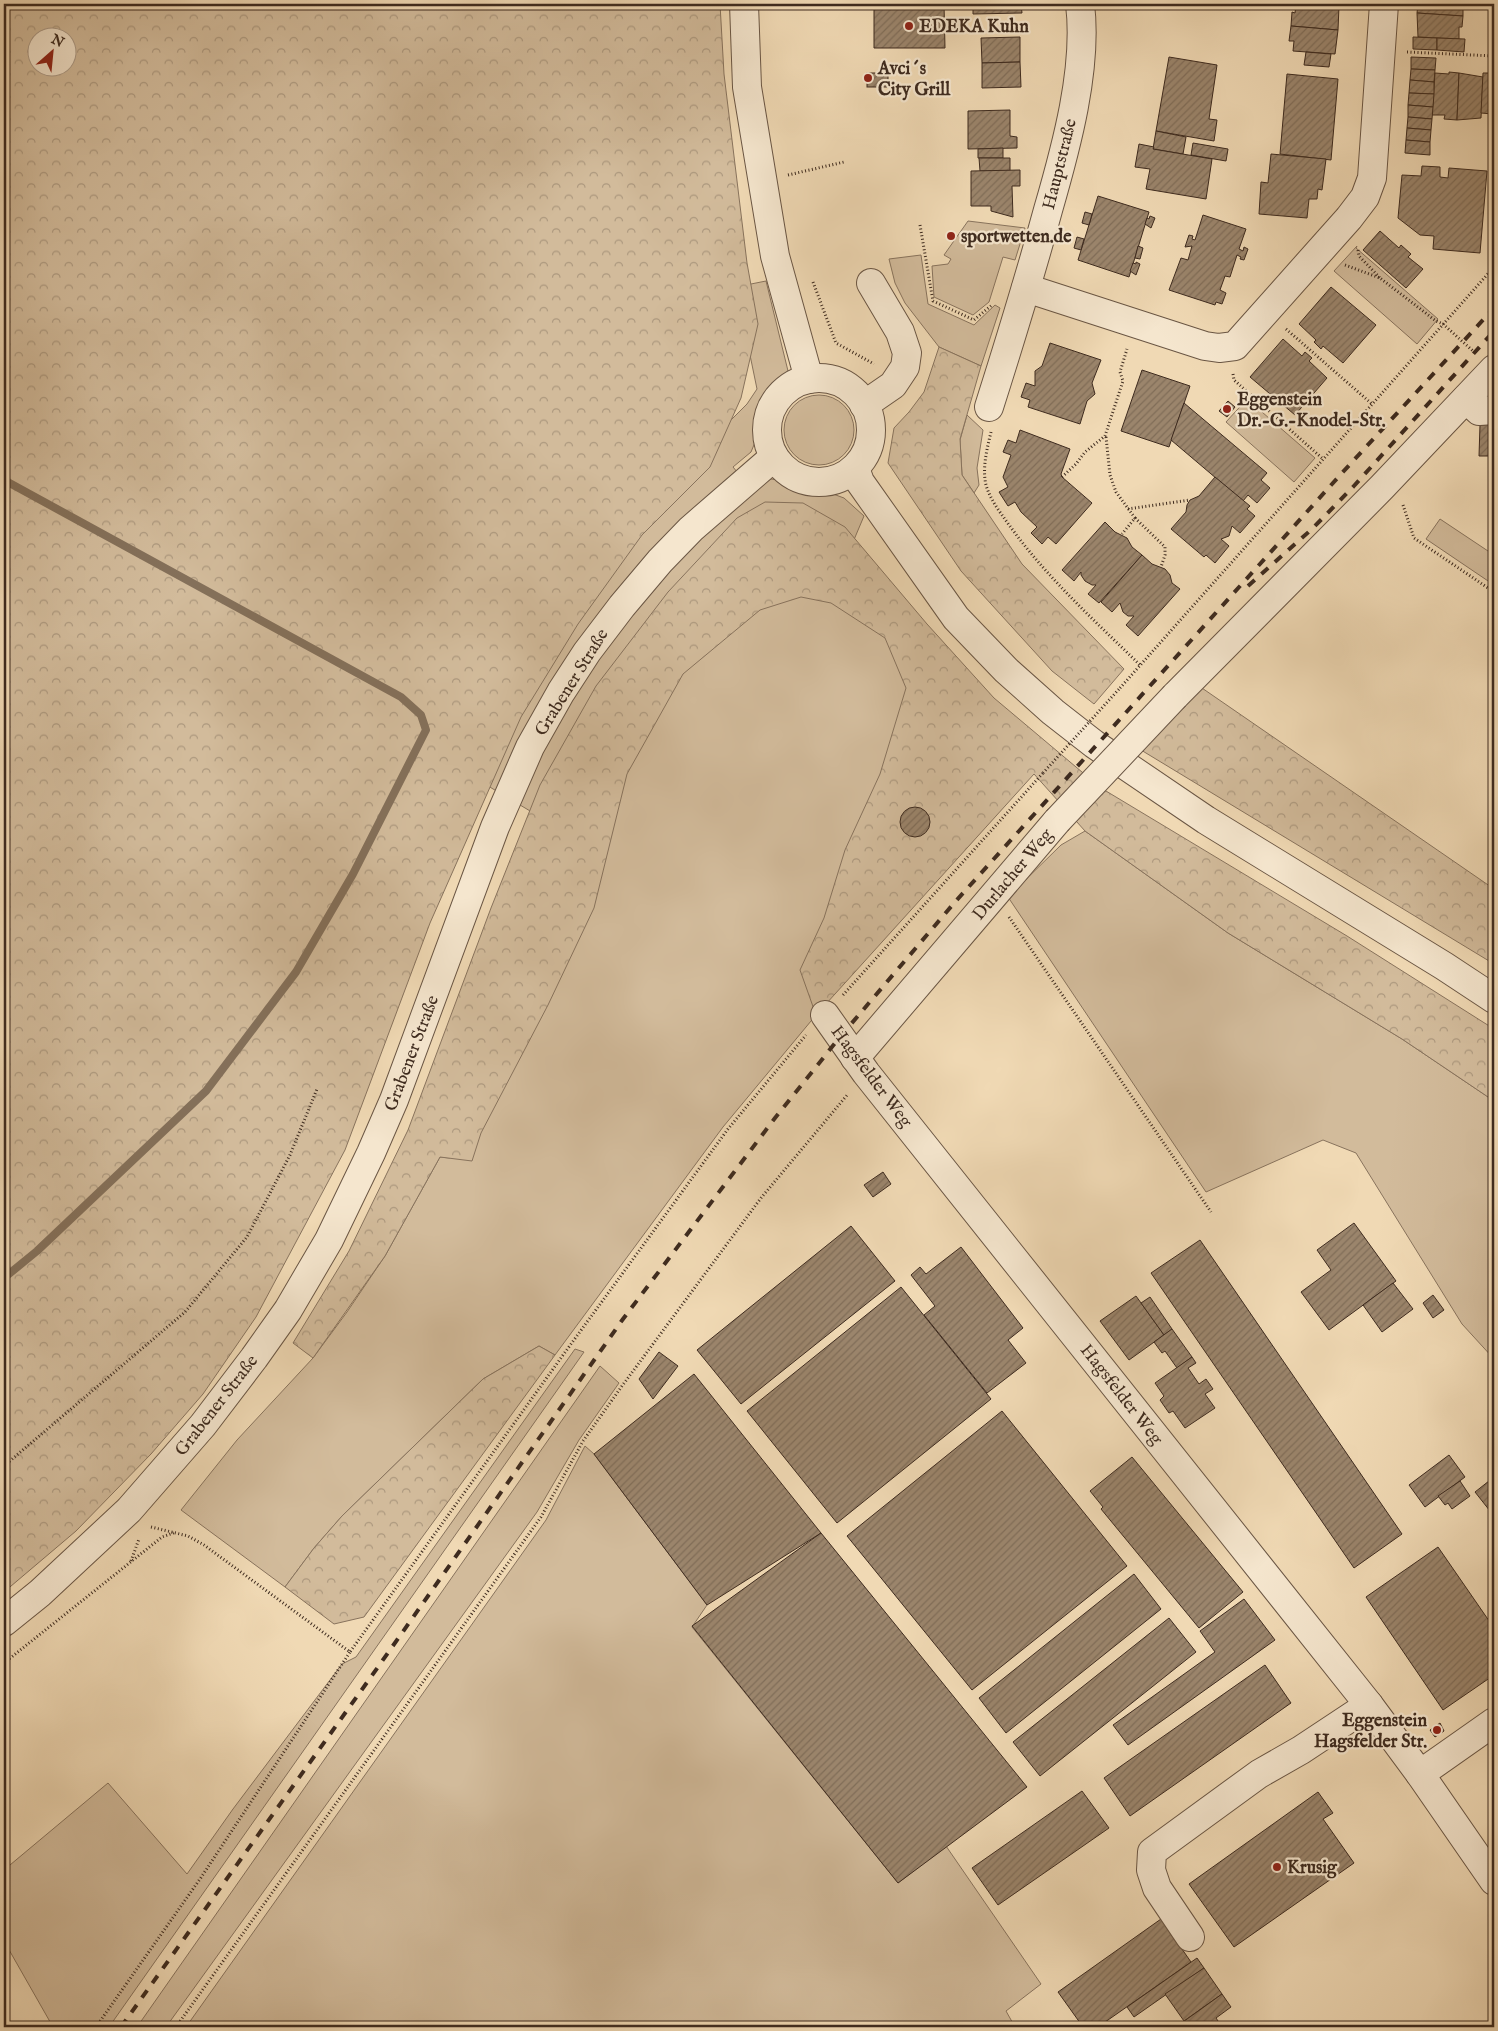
<svg xmlns="http://www.w3.org/2000/svg" width="1498" height="2031" font-family="'IM FELL English',serif">
	<defs>
		<pattern id="forest-crowns" width="20" height="18" patternUnits="userSpaceOnUse" patternTransform="scale(1.25)"><rect width="20" height="18" fill="#d2bb9b"/><path d="M2 6a3 3 0 1 1 6 0M12 15a3 3 0 1 1 6 0" fill="none" stroke="#ac987e"/></pattern>
		<pattern id="building-hatch" width="6" height="6" patternUnits="userSpaceOnUse" patternTransform="scale(1.25)"><rect width="6" height="6" fill="#9b856c"/><path d="M-1 1l2-2M0 6l6-6M5 7l2-2" fill="none" stroke="#806d58"/></pattern>
	</defs>
	<rect width="100%" height="100%" fill="#f0d9b4"/>
	<filter id="stains"><feTurbulence type="fractalNoise" baseFrequency=".004" numOctaves="4"/><feColorMatrix values="0 0 0 0 .2 0 0 0 0 .09 0 0 0 0 .02 0 0 0 .5 -.17"/></filter>
	<radialGradient id="worn" r=".72"><stop offset=".6" stop-color="#630" stop-opacity="0"/><stop offset="1" stop-color="#630" stop-opacity=".3"/></radialGradient>
	<g fill="#d2bb9b" stroke="#88735d">
		<polygon points="968,221 1025,228 1015,260 1003,257 989,302 973,315 934,297 932,266 948,264 951,259 944,255"/>
		<polygon points="1357,246 1356,248 1438,319 1417,344 1334,271"/>
		<polygon points="921,255 928,304 974,325 995,305 1000,308 981,366 939,347 905,303 895,283 889,259"/>
		<polygon points="766,281 788,371 768,411 751,452 733,467 752,490 771,479 803,483 844,498 864,516 845,561 931,675 816,1015 723,1127 555,1355 539,1346 483,1379 342,1516 314,1548 285,1587 181,1510 237,1440 313,1358 347,1312 385,1256 440,1157 450,1158 594,849 478,780 531,660 711,440 747,404 757,389 736,287"/>
		<circle cx="819" cy="430" r="35"/>
		<polygon points="1247,399 1315,458 1294,482 1226,422"/>
		<polygon points="967,415 983,430 977,468 979,485 974,493 962,475 960,440"/>
		<polygon points="1440,519 1494,555 1494,585 1426,539"/>
		<polygon points="1085,831 1228,933 1402,1039 1494,1101 1494,1359 1462,1324 1356,1153 1323,1140 1206,1192 1008,897 1061,845"/>
		<polygon points="575,1349 584,1352 109,2027 53,2027 4,1941 4,1870 108,1783 187,1874 233,1809 342,1664 356,1657"/>
		<polygon points="600,1366 619,1383 579,1440 537,1512 166,2027 137,2027"/>
		<polygon points="585,1446 594,1454 707,1605 692,1627 898,1883 946,1846 1041,1984 1006,2011 1015,2027 186,2027 546,1520"/>
	</g>
	<g fill="url(#forest-crowns)" stroke="#88735d" fill-rule="evenodd">
		<path d="M4 4H720L724 74 747 263 758 324 741 398 710 467 642 535 578 624 521 717 430 923 345 1150 256 1317 203 1394 151 1454 76 1531 4 1592ZM38 38H68V68H38Z"/>
		<polygon points="939,347 981,366 960,439 962,475 1022,564 1124,669 1094,704 1052,671 961,571 888,463 894,428 909,412 924,392"/>
		<polygon points="765,502 803,503 845,527 927,624 994,698 1101,788 1347,936 1494,1029 1494,1101 1402,1039 1228,933 1085,831 1034,774 816,1015 800,970 824,918 845,850 880,774 906,688 885,638 831,603 801,597 760,610 683,674 627,774 594,908 548,1005 481,1133 472,1161 440,1157 385,1256 313,1358 293,1343 349,1251 408,1130 491,908 540,785 596,686 668,592 737,518"/>
		<polygon points="1199,686 1494,889 1494,964 1141,750"/>
		<polygon points="539,1346 555,1355 364,1617 334,1624 285,1587 314,1548 342,1516 483,1379"/>
	</g>
	<g fill="none" stroke-linecap="round" stroke-linejoin="round">
		<polyline stroke="#84705a" stroke-width="8" points="4,480 401,697 421,715 426,730 353,874 296,972 206,1091 37,1251 4,1278"/>
	</g>
	<g fill="url(#building-hatch)" stroke="#3e2b1f">
		<polygon points="874,4 944,4 945,48 874,48"/>
		<polygon points="973,4 1021,4 1022,13 973,14"/>
		<polygon points="1217,4 1232,4 1232,6 1217,5"/>
		<polygon points="1296,4 1339,6 1338,30 1291,26 1292,12 1295,13"/>
		<polygon points="1309,4 1336,4 1336,6"/>
		<polygon points="1418,4 1463,4 1463,16 1417,13"/>
		<polygon points="1417,13 1463,16 1462,27 1459,27 1459,39 1418,37"/>
		<polygon points="1291,26 1338,30 1335,54 1293,51 1294,41 1289,41"/>
		<polygon points="1020,37 1020,62 982,63 981,38"/>
		<polygon points="1413,37 1437,38 1437,50 1413,49"/>
		<polygon points="1437,38 1465,39 1464,52 1437,50"/>
		<polygon points="1306,52 1331,54 1329,67 1304,65"/>
		<polygon points="1169,57 1217,65 1209,119 1217,120 1214,141 1156,131"/>
		<polygon points="1411,57 1436,58 1435,70 1411,69"/>
		<polygon points="1020,62 1021,87 982,88 982,63"/>
		<polygon points="1411,69 1435,70 1434,82 1410,80"/>
		<polygon points="1449,72 1459,73 1457,120 1444,119 1445,115 1432,115 1435,73 1449,74"/>
		<rect x="867" y="73" width="21" height="14"/>
		<polygon points="1459,73 1483,77 1481,118 1457,120"/>
		<polygon points="1483,73 1494,73 1494,117 1492,117 1492,114 1481,113"/>
		<polygon points="1287,74 1338,79 1331,160 1280,154"/>
		<polygon points="1410,80 1434,82 1434,94 1409,93"/>
		<polygon points="1409,93 1434,94 1433,107 1408,105"/>
		<polygon points="1408,105 1433,107 1432,119 1408,117"/>
		<polygon points="1010,110 1010,136 1017,137 1017,148 968,149 968,111"/>
		<polygon points="1408,117 1432,119 1431,130 1407,128"/>
		<polygon points="1407,128 1431,130 1430,142 1406,140"/>
		<polygon points="1156,131 1186,137 1183,154 1153,149"/>
		<polygon points="1406,140 1430,142 1430,155 1405,153"/>
		<polygon points="1193,143 1228,149 1226,161 1191,155"/>
		<polygon points="1139,144 1154,147 1153,149 1212,159 1206,199 1146,189 1150,169 1135,167"/>
		<polygon points="1003,148 1003,158 978,158 978,149"/>
		<polygon points="1271,154 1326,159 1322,190 1318,189 1317,199 1309,199 1307,218 1259,214 1261,182 1268,183"/>
		<polygon points="979,158 1010,158 1010,171 980,171"/>
		<polygon points="1422,166 1440,167 1440,177 1448,178 1449,168 1487,171 1480,253 1433,249 1434,236 1420,235 1398,218 1402,175 1421,176"/>
		<polygon points="1020,170 1020,186 1012,186 1013,217 991,211 991,206 971,206 971,171"/>
		<polygon points="1098,196 1149,212 1129,277 1078,260"/>
		<polygon points="1085,212 1092,214 1089,225 1082,223"/>
		<polygon points="1203,215 1246,229 1239,249 1243,251 1244,247 1248,249 1244,260 1240,259 1241,257 1237,255 1230,277 1225,276 1220,290 1226,293 1222,304 1216,302 1215,305 1169,290 1181,258 1188,260 1192,246 1185,247 1189,235 1193,236 1192,239 1195,240"/>
		<polygon points="1150,216 1155,218 1151,228 1145,224 1147,218 1149,219"/>
		<polygon points="1380,231 1399,248 1401,245 1411,254 1408,257 1423,269 1406,288 1363,250"/>
		<polygon points="1077,237 1084,239 1081,250 1074,248"/>
		<polygon points="1138,246 1143,248 1140,259 1135,258"/>
		<polygon points="1136,262 1140,264 1136,275 1130,271 1133,263 1136,264"/>
		<polygon points="1331,287 1376,325 1343,363 1323,346 1321,349 1314,342 1316,340 1299,324"/>
		<polygon points="1283,339 1302,356 1305,352 1312,358 1309,361 1327,378 1295,415 1250,377"/>
		<polygon points="1050,343 1101,360 1092,383 1095,394 1087,401 1080,424 1028,407 1030,400 1021,397 1026,383 1035,386 1035,371 1042,366"/>
		<polygon points="1142,370 1190,386 1169,447 1121,431"/>
		<polygon points="1228,401 1235,407 1227,417 1219,411"/>
		<polygon points="1184,403 1267,473 1261,480 1270,488 1257,503 1248,495 1243,501 1171,440"/>
		<polygon points="1494,424 1494,456 1479,456 1480,425"/>
		<polygon points="1020,430 1070,449 1061,474 1062,477 1092,503 1056,544 1048,537 1042,544 1031,533 1037,527 1021,512 1015,502 1008,506 999,492 1008,487 1003,477 1011,455 1003,452 1008,440 1016,443"/>
		<polygon points="1215,477 1250,506 1247,509 1255,516 1240,533 1232,526 1229,536 1221,539 1229,546 1215,563 1206,555 1204,557 1171,529 1186,512 1187,505 1190,500 1199,496"/>
		<polygon points="1105,522 1115,532 1127,538 1132,547 1142,555 1099,603 1088,594 1096,585 1092,585 1085,581 1081,575 1081,572 1074,581 1062,570"/>
		<polygon points="1142,555 1152,564 1165,569 1170,575 1172,583 1180,589 1138,636 1126,625 1134,616 1128,616 1123,612 1120,603 1112,612 1101,602"/>
		<circle cx="915" cy="822" r="15"/>
		<polygon points="883,1172 891,1184 873,1197 864,1185"/>
		<polygon points="1354,1223 1396,1281 1329,1330 1301,1292 1331,1270 1317,1250"/>
		<polygon points="851,1226 895,1281 741,1404 697,1350"/>
		<polygon points="1200,1240 1402,1534 1354,1568 1151,1273"/>
		<polygon points="961,1247 1023,1328 1008,1340 1026,1363 987,1393 924,1315 935,1306 911,1275 920,1267 926,1274"/>
		<polygon points="1393,1283 1413,1309 1382,1332 1363,1305"/>
		<polygon points="901,1287 991,1399 837,1523 747,1411"/>
		<polygon points="1433,1295 1444,1310 1433,1318 1423,1303"/>
		<polygon points="1136,1296 1164,1335 1129,1360 1100,1321"/>
		<polygon points="1150,1297 1172,1329 1164,1335 1141,1303"/>
		<polygon points="1172,1329 1192,1357 1177,1368 1165,1351 1162,1353 1154,1342"/>
		<polygon points="659,1352 678,1366 653,1399 639,1379"/>
		<polygon points="1192,1357 1196,1363 1188,1368 1199,1384 1206,1379 1213,1389 1205,1394 1215,1408 1185,1428 1173,1411 1169,1413 1160,1400 1164,1396 1155,1383"/>
		<polygon points="694,1374 821,1533 707,1605 594,1454"/>
		<polygon points="1002,1411 1127,1566 972,1690 847,1536"/>
		<polygon points="1449,1455 1465,1477 1425,1507 1409,1485"/>
		<polygon points="1132,1457 1243,1592 1199,1628 1101,1509 1103,1507 1090,1491"/>
		<polygon points="1494,1477 1494,1508 1490,1511 1475,1492"/>
		<polygon points="1460,1481 1470,1496 1452,1509 1448,1503 1445,1505 1438,1496"/>
		<polygon points="821,1533 1027,1787 898,1883 692,1626"/>
		<polygon points="1438,1547 1494,1628 1494,1675 1443,1710 1366,1597"/>
		<polygon points="1134,1574 1161,1609 1006,1733 979,1698"/>
		<polygon points="1244,1599 1275,1640 1128,1745 1113,1725 1215,1652 1200,1631"/>
		<polygon points="1169,1618 1196,1652 1040,1776 1013,1742"/>
		<polygon points="1265,1665 1291,1703 1130,1816 1104,1778"/>
		<polygon points="1440,1723 1444,1731 1435,1737 1430,1730"/>
		<polygon points="1082,1791 1109,1828 998,1905 972,1868"/>
		<polygon points="1318,1792 1333,1813 1323,1819 1354,1863 1234,1947 1189,1884"/>
		<polygon points="1161,1919 1191,1962 1098,2027 1083,2027 1058,1992"/>
		<polygon points="1197,1958 1204,1968 1134,2017 1127,2007"/>
		<polygon points="1204,1968 1222,1994 1184,2021 1165,1994"/>
		<polygon points="1222,1994 1231,2007 1216,2018 1222,2027 1176,2027"/>
	</g>
	<g fill="none" stroke-linecap="round" stroke-linejoin="round">
		<defs>
			<g id="minor">
				<polyline points="744,4 747,87 775,256 809,379"/>
				<polyline points="1026,288 1205,346 1219,348 1235,346 1349,218 1365,197 1372,178 1384,4"/>
				<circle cx="819" cy="430" r="52"/>
				<polyline points="1466,399 1479,411 1494,410"/>
				<polyline points="864,405 893,385 905,367 907,353 900,332 871,283"/>
				<path d="M989 407C1010 341 1030 276 1048 210 1066 148 1088 68 1080 4"/>
				<polyline points="855,468 860,482 956,618 1006,670 1053,712 1094,744 1206,820 1444,966 1494,999"/>
				<polyline points="1175,696 1382,487 1494,369"/>
				<polyline points="825,1015 866,1073 1369,1705 1420,1774 1494,1881"/>
				<polyline points="855,1058 1057,821"/>
				<polyline points="4,1622 40,1593 129,1510 203,1425 254,1358 288,1310 329,1240 371,1153 394,1100 495,827 530,747 561,692 587,652 622,606 660,561 691,529 774,457"/>
				<polyline points="1420,1774 1494,1722"/>
				<polyline points="1190,1937 1157,1888 1151,1870 1152,1852 1259,1774 1301,1750 1369,1705"/>
			</g>
		</defs>
		<use href="#minor" stroke="#6a5644" stroke-width="30"/>
		<g stroke="#3e2b1f" stroke-width="3" stroke-dasharray="1 2.5" stroke-linecap="butt">
			<polyline points="1407,52 1494,56"/>
			<polyline points="788,175 844,162"/>
			<polyline points="920,225 933,301 974,320 992,305"/>
			<polyline points="1358,250 1359,256 1380,278"/>
			<polyline points="1345,265 1380,278 1436,321 1443,324 1473,351"/>
			<polyline points="813,282 836,343 874,364"/>
			<polyline points="1286,329 1372,404"/>
			<polyline points="1233,374 1234,380 1323,459"/>
			<path d="M991 432C987 449 982 468 986 485 990 499 999 511 1007 522 1044 575 1094 620 1140 665"/>
			<polyline points="1106,437 1110,475 1116,492 1135,518 1122,534"/>
			<polyline points="1062,477 1076,464 1085,452 1105,436 1123,381 1120,372 1127,349"/>
			<polyline points="1403,505 1414,538 1494,592"/>
			<polyline points="1128,509 1190,500"/>
			<polyline points="1135,518 1165,547 1165,555 1161,567"/>
			<polyline points="1120,688 1494,267"/>
			<polyline points="1009,917 1211,1212"/>
			<polyline points="843,995 1043,773"/>
			<polyline points="4,1466 185,1312 247,1237 290,1155 317,1089"/>
			<polyline points="151,1527 188,1536 204,1545 350,1652 571,1344 728,1129 806,1035"/>
			<polyline points="131,1561 139,1539"/>
			<polyline points="4,1663 162,1537 176,1532"/>
			<polyline points="96,2027 200,1879 350,1652"/>
			<polyline points="176,2027 541,1517 583,1441 622,1386 761,1198 848,1094"/>
		</g>
		<use href="#minor" stroke="#f5e6ce" stroke-width="28"/>
		<g stroke="#3e2b1f" stroke-width="4" stroke-dasharray="9 9" stroke-linecap="butt">
			<polyline points="1248,586 1312,529 1353,487 1494,331"/>
			<polyline points="121,2027 378,1667 623,1319 775,1118 840,1037 955,902 1342,473 1494,308"/>
		</g>
		<defs>
			<polyline id="minor-bridge" points="1057,821 1175,696"/>
		</defs>
		<use href="#minor-bridge" stroke="#6a5644" stroke-width="30" stroke-linecap="butt"/>
		<polyline stroke="#3e2b1f" stroke-width="3" stroke-dasharray="1 2.5" stroke-linecap="butt" points="1043,773 1120,688"/>
		<use href="#minor-bridge" stroke="#f5e6ce" stroke-width="28"/>
	</g>
	<g fill="#8f2418" stroke="#f5e6ce" stroke-width="2">
		<circle cx="909" cy="26" r="5"/>
		<circle cx="868" cy="78" r="5"/>
		<circle cx="951" cy="236" r="5"/>
		<circle cx="1227" cy="409" r="5"/>
		<circle cx="1437" cy="1730" r="5"/>
		<circle cx="1277" cy="1867" r="5"/>
	</g>
	<g text-anchor="middle" stroke-width="4.5" stroke-linejoin="round" paint-order="stroke">
		<g font-size="18" font-weight="bold" fill="#3e2b1f" stroke="#f5e6ce" text-anchor="start">
			<text x="919" y="32">EDEKA Kuhn</text>
			<text x="878" y="74">Avci´s<tspan x="878" dy="21">City Grill</tspan></text>
			<text x="961" y="242">sportwetten.de</text>
			<text x="1237" y="405">Eggenstein<tspan x="1237" dy="21">Dr.-G.-Knodel-Str.</tspan></text>
			<text x="1427" y="1726" text-anchor="end">Eggenstein<tspan x="1427" dy="21">Hagsfelder Str.</tspan></text>
			<text x="1287" y="1873">Krusig</text>
		</g>
		<g font-size="18" fill="#3e2b1f" stroke="#f5e6ce">
			<text transform="translate(1059 164) rotate(-76)" y="6">Hauptstraße</text>
			<text transform="translate(571 682) rotate(-58)" y="6">Grabener Straße</text>
			<text transform="translate(1012 874) rotate(-50)" y="6">Durlacher Weg</text>
			<text transform="translate(411 1053) rotate(-69)" y="6">Grabener Straße</text>
			<text transform="translate(872 1076) rotate(53)" y="6">Hagsfelder Weg</text>
			<text transform="translate(1122 1394) rotate(52)" y="6">Hagsfelder Weg</text>
			<text transform="translate(216 1405) rotate(-52)" y="6">Grabener Straße</text>
		</g>
	</g>
	<rect width="1498" height="2031" fill="none" stroke="#f0d9b4" stroke-width="20"/>
	<rect x="5" y="5" width="1488" height="2021" fill="none" stroke="#3e2b1f" stroke-width="2.5"/>
	<rect x="10" y="10" width="1478" height="2011" fill="none" stroke="#3e2b1f"/>
	<g transform="translate(52 52) rotate(27)"><circle r="24" fill="#f5e6ce" stroke="#ac9b88"/>
	<path d="M0-4L9 19L0 12L-9 19Z" fill="#8f2418"/>
	<text y="-8" font-size="14" font-weight="bold" text-anchor="middle" fill="#3e2b1f">N</text>
	</g>
	<rect width="100%" height="100%" filter="url(#stains)"/>
	<rect width="100%" height="100%" fill="url(#worn)"/>
</svg>
